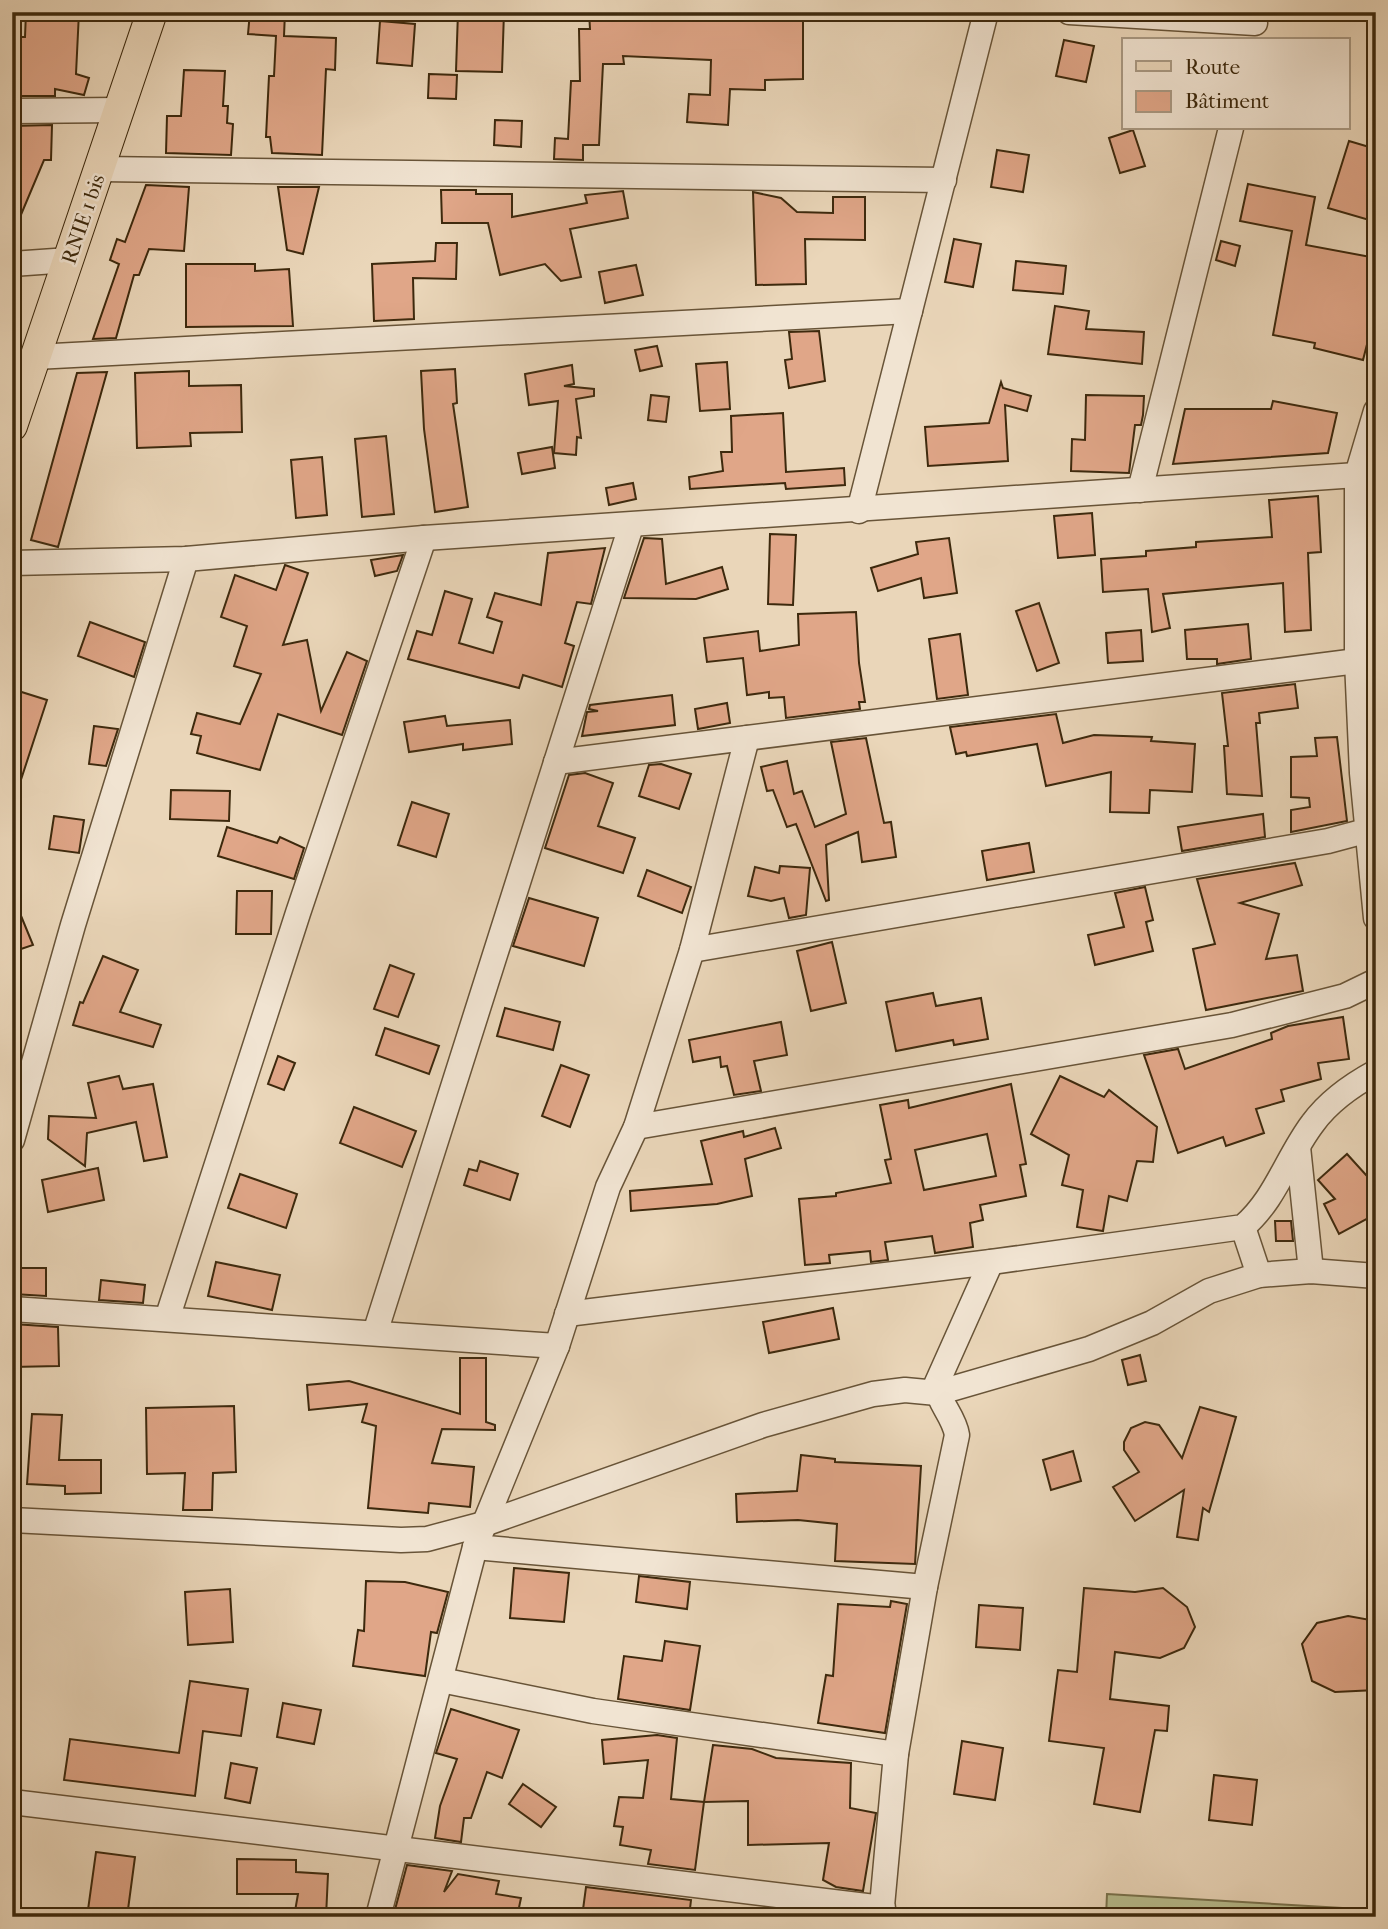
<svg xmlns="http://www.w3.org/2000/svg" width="1388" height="1929" font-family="'IM FELL French Canon',serif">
	<rect width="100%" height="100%" fill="#ead6b9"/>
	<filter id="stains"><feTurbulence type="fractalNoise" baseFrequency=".00286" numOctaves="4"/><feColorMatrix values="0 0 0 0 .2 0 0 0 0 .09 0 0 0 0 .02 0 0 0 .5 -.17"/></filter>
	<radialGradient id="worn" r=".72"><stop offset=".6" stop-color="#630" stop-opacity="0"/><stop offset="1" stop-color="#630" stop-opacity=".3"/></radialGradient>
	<polygon fill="#b8bd8e" stroke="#7a734e" stroke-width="2" points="1107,1894 1376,1910 1376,1917 1106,1917"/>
	<g fill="#e0a688" stroke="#3d290d" stroke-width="2" fill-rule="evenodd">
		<polygon points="26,12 79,12 76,74 89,78 84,95 55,89 55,96 12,96 12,45 20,45 21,37 25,37"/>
		<polygon points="250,12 285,12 284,36 336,38 335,70 326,69 322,155 272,153 270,137 266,137 269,76 274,76 276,36 248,34"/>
		<polygon points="458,12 504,12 502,72 456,71"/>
		<polygon points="589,12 803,15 803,79 765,80 765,90 730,89 728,125 687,122 689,94 710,95 711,60 623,56 624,64 603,64 599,145 583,145 583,160 554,159 555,138 568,139 571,81 580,81 579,29 590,29"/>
		<polygon points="380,21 415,24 412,66 377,63"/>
		<polygon points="1064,40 1094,46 1086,82 1056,76"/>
		<polygon points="184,70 225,71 223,106 228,106 227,123 233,124 231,155 166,153 167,116 181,116"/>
		<polygon points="429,74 457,75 456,99 428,98"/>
		<polygon points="495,120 522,121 521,147 494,145"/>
		<polygon points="52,125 51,160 44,160 12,236 12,126"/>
		<polygon points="1133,130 1145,166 1120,173 1109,138"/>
		<polygon points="1349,141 1376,149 1376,222 1328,208"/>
		<polygon points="997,150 1029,155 1023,192 991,187"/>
		<polygon points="1248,184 1315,197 1306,245 1376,258 1376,309 1363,360 1314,348 1315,343 1273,335 1292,231 1240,221"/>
		<polygon points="146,185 189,187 184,251 149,249 139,275 134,275 116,338 93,339 119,264 110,260 117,239 125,242"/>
		<polygon points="278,187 319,187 303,254 287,250"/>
		<polygon points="441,190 476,190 476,194 512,194 512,217 587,203 585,195 623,191 628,218 570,229 581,277 561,281 545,264 500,275 488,223 442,223"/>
		<polygon points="753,192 781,198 797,212 833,213 833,197 865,197 865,240 805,239 806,284 756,285"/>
		<polygon points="954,239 981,244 973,287 945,282"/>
		<polygon points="1221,241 1240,246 1235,266 1216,260"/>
		<polygon points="436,243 457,243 456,279 413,278 414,319 374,321 372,264 435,261"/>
		<polygon points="1016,261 1066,266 1063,294 1013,290"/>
		<polygon points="186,264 255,264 255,271 289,269 293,326 186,327"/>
		<polygon points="636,265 643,295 605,303 599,272"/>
		<polygon points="1055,306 1089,311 1086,329 1144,332 1142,364 1048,354"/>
		<polygon points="819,331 825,381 789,388 785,360 792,359 789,332"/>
		<polygon points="657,346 662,366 640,371 635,350"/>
		<polygon points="727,362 730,409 700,411 696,364"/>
		<polygon points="572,365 574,384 564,386 594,389 594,396 576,399 581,438 577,437 576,455 554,453 558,401 529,405 525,374"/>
		<polygon points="455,369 457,403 453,404 468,507 435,512 424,429 421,371"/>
		<polygon points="189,371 189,386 241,385 242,432 190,433 191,446 137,448 135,373"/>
		<polygon points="107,372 58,547 31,540 77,373"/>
		<polygon points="1001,382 1003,388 1031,396 1027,411 1005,405 1008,461 928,466 925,427 989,423"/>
		<polygon points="651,395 669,397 666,422 648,420"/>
		<polygon points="1086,395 1144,396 1143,415 1141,425 1135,425 1129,473 1071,471 1072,439 1085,440"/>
		<polygon points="1273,401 1337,413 1328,453 1173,464 1185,409 1271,409"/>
		<polygon points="783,413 786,472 844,468 845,485 786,489 785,483 690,489 689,477 723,471 721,452 732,452 731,416"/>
		<polygon points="386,436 394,514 362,517 355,439"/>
		<polygon points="552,447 555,468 522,474 518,453"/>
		<polygon points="322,457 327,515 296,518 291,460"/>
		<polygon points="633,483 636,499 609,505 606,488"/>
		<polygon points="1318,496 1321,552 1308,553 1311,630 1285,632 1283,583 1163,594 1170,628 1152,632 1148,589 1103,592 1101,559 1146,556 1146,551 1196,547 1196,542 1272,537 1269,500"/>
		<polygon points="1092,513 1095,555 1058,558 1054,516"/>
		<polygon points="770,534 796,535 793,605 768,604"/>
		<polygon points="644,538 662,539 666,584 722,567 728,589 696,599 624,598"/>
		<polygon points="949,538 957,593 924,598 921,578 878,591 871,568 918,554 916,542"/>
		<polygon points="605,548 591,604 577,602 565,643 574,646 562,687 523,675 519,688 408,659 417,631 432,635 445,591 472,599 459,643 493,653 502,622 487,617 495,593 541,605 548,553"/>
		<polygon points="403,555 397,571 375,576 371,560"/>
		<polygon points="285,565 308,573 283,645 307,640 321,711 347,652 367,661 342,735 278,714 260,770 197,753 201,736 191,734 197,713 240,724 261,674 234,666 247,626 221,617 235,575 276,590"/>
		<polygon points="1039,603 1059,663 1037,671 1016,611"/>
		<polygon points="856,612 859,663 865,702 859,702 860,709 786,718 784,697 769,698 769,692 747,695 743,658 707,662 704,638 758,631 760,651 799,645 798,614"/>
		<polygon points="90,622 145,642 134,677 78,656"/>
		<polygon points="1248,624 1251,659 1217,664 1217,659 1187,659 1185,630"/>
		<polygon points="1141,630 1143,661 1108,663 1106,633"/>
		<polygon points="960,634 968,695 937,699 929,639"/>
		<polygon points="1295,684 1298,708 1259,713 1260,723 1256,723 1262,796 1227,794 1224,746 1228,746 1222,693"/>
		<polygon points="12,689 47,700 15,798 12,798"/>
		<polygon points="672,695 675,725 582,736 587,712 598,711 589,709 590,705"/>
		<polygon points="727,703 730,723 698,729 695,709"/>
		<polygon points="1056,714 1063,743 1094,735 1152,737 1151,741 1195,744 1192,792 1150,790 1149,813 1110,812 1111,772 1046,786 1037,744 967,756 966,752 956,754 950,727"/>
		<polygon points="445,716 447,726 510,720 512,744 463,750 463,744 409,752 404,722"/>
		<polygon points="94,726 118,729 106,766 89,764"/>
		<polygon points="1337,737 1347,821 1291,832 1291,810 1310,807 1309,798 1291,797 1291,757 1317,756 1315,738"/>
		<polygon points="866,738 884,823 891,822 896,857 862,862 858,832 826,845 829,900 826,901 796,824 787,827 773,790 767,791 761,767 787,761 794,794 802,791 815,827 846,814 831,742"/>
		<polygon points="661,764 691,774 679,809 639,796 649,765"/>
		<polygon points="585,773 613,783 598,826 635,838 623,873 545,848 569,775"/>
		<polygon points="171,790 230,791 229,821 170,819"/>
		<polygon points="412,802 449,814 436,857 398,845"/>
		<polygon points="1263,814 1265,837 1182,851 1178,827"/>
		<polygon points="54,816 84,820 79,853 49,849"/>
		<polygon points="227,827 277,843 280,837 304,848 294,879 218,856"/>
		<polygon points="1029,843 1034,872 987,880 982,851"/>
		<polygon points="1295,863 1302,885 1240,903 1279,914 1266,959 1297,955 1303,991 1206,1010 1193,949 1215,944 1197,879"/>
		<polygon points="780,866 810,868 806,915 789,918 784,898 771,901 748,896 755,867 779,873"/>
		<polygon points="647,870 691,887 682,913 638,896"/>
		<polygon points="1145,887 1153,920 1146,922 1153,951 1095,965 1088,935 1124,927 1115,893"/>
		<polygon points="237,891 272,891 271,934 236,934"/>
		<polygon points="12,894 33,945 12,952"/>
		<polygon points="529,898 598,918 584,966 513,946"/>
		<polygon points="832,942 846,1003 811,1011 797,951"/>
		<polygon points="103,956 138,970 120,1012 161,1025 153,1047 73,1025 80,1002 83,1003"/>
		<polygon points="390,965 414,974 398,1017 374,1009"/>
		<polygon points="933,993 936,1006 981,998 988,1039 954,1045 953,1040 896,1051 886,1002"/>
		<polygon points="505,1008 560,1022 553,1050 497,1036"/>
		<polygon points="1343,1017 1349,1059 1318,1063 1321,1079 1281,1090 1284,1101 1256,1109 1264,1133 1226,1146 1223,1137 1178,1153 1144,1055 1178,1049 1185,1069 1272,1039 1271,1033 1288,1026"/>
		<polygon points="781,1022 787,1055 754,1061 761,1091 734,1095 727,1066 721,1067 720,1057 693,1062 689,1040"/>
		<polygon points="385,1028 439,1046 429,1074 376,1055"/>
		<polygon points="278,1056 295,1063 284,1090 268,1084"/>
		<polygon points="561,1065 589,1075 570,1127 542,1116"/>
		<polygon points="119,1076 123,1089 153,1084 167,1157 144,1161 136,1122 87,1133 85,1166 48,1139 49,1116 96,1118 88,1083"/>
		<polygon points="1060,1076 1104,1097 1109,1090 1157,1127 1153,1162 1137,1161 1127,1201 1109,1196 1103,1231 1077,1227 1083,1190 1062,1185 1069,1155 1031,1134"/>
		<path d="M1011 1084 1026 1164 1020 1165 1026 1196 980 1205 983 1220 970 1223 973 1247 935 1253 932 1236 885 1242 888 1260 871 1262 870 1251 829 1255 830 1263 805 1265 799 1199 836 1196V1193L891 1183 885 1160 891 1159 880 1105 908 1100 909 1108ZM987 1134 996 1176 924 1190 915 1150Z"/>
		<polygon points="354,1107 416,1131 402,1167 340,1143"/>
		<polygon points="775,1128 781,1148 745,1159 752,1196 717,1204 631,1211 630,1191 712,1184 701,1141 743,1131 744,1137"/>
		<polygon points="1347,1154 1366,1175 1376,1170 1376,1214 1339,1234 1324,1204 1335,1199 1318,1180"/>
		<polygon points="480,1161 518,1174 510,1200 464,1185 469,1169 477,1171"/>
		<polygon points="98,1168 104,1200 48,1212 42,1180"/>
		<polygon points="240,1174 297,1194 286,1228 228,1208"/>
		<polygon points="1275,1221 1291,1221 1293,1241 1276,1241"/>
		<polygon points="216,1262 280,1275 272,1310 208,1296"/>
		<polygon points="14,1268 46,1268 46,1296 13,1294"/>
		<polygon points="101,1280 145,1285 143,1303 99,1300"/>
		<polygon points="833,1308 839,1339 769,1353 763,1322"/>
		<polygon points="13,1324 58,1327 59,1366 12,1367"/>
		<polygon points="1140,1355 1146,1381 1128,1385 1122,1360"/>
		<polygon points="460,1358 486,1358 486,1422 495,1425 495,1430 442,1429 432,1463 474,1467 470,1507 429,1503 428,1513 368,1508 376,1426 362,1422 367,1404 309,1410 307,1385 349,1381 460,1414"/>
		<polygon points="234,1406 236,1472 213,1473 212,1510 183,1510 185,1473 147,1474 146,1408"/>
		<polygon points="1200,1407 1236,1417 1209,1512 1203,1508 1198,1540 1177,1537 1184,1490 1135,1521 1113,1487 1139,1472 1124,1450 1124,1442 1131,1428 1145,1422 1159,1425 1182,1458"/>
		<polygon points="32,1414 62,1415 59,1460 101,1460 101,1493 65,1494 65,1486 27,1484"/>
		<polygon points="1073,1451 1081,1481 1051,1490 1043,1460"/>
		<polygon points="801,1455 835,1459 835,1462 921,1466 915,1564 835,1561 837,1524 798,1520 737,1522 736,1494 797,1491"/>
		<polygon points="514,1568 569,1573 564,1622 510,1618"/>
		<polygon points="639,1576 690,1582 687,1609 636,1602"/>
		<polygon points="366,1581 405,1582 448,1592 437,1633 431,1632 425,1676 353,1666 358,1630 364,1631"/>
		<polygon points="1084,1588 1135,1592 1163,1588 1187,1607 1195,1627 1184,1648 1160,1658 1115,1652 1110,1699 1169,1706 1167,1731 1155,1730 1140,1812 1094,1804 1104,1748 1049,1741 1058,1670 1077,1672"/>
		<polygon points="230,1589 233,1642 188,1645 185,1592"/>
		<polygon points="891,1601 907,1604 885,1733 818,1723 826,1675 833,1676 838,1604 890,1607"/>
		<polygon points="979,1605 1023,1608 1020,1650 976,1647"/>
		<polygon points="1348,1616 1376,1621 1376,1690 1335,1692 1312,1681 1302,1644 1317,1623"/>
		<polygon points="665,1641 700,1646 690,1710 618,1699 624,1656 662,1661"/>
		<polygon points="190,1681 248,1689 241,1736 203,1731 195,1796 64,1780 70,1739 179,1753"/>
		<polygon points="283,1703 321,1710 314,1744 277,1737"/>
		<polygon points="451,1709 519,1730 502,1778 487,1772 471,1818 464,1818 461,1842 435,1838 440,1806 457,1759 436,1753"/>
		<polygon points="657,1735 677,1738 671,1799 704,1802 695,1870 648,1864 651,1850 620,1845 623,1827 614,1826 619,1797 643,1798 648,1760 604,1764 602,1740"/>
		<polygon points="962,1741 1003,1748 995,1800 954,1794"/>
		<polygon points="713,1745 752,1749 776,1758 851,1763 850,1808 876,1813 863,1891 836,1887 823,1880 829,1843 748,1845 748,1801 704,1802"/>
		<polygon points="231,1763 257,1768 250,1803 225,1798"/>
		<polygon points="1214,1775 1257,1780 1252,1825 1209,1820"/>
		<polygon points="523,1784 556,1807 541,1827 509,1804"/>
		<polygon points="96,1852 135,1857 127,1917 87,1917"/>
		<polygon points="237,1859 296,1860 296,1872 328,1874 326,1917 294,1917 298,1894 237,1894"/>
		<polygon points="407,1865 452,1871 444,1892 458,1874 499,1881 496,1894 521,1898 517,1917 463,1917 425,1910 423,1917 393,1917"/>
		<polygon points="586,1887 691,1900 689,1917 582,1917"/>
	</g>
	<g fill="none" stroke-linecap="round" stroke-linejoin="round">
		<defs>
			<g id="minor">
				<polyline points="1069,12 1255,23"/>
				<polyline points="12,111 119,110"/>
				<polyline points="100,169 944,180"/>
				<polyline points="12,264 69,260"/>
				<polyline points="35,357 910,311"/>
				<polyline points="1376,411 1357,475 1357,661 1362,773 1376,918"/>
				<polyline points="1140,490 1231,128"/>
				<polyline points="859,511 986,12"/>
				<polyline points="12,563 186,559 424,538 1357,475"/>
				<polyline points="556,762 1357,661"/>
				<polyline points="692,950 1328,841 1369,830"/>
				<polyline points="636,1127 1232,1025 1345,996 1376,981"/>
				<polyline points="12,1140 73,925 186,559"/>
				<polyline points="1298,1147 1311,1271"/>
				<polyline points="1243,1227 1259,1275"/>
				<polyline points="12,1309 557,1346"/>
				<path d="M567 1314 991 1262 1243 1227C1276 1199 1287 1157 1313 1123 1329 1101 1352 1085 1376 1072"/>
				<polyline points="167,1319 298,913 424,538"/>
				<polyline points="375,1333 631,526"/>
				<polyline points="12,1520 401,1540 427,1539 487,1523 763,1425 873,1394 905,1390 937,1393 1089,1349 1152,1323 1209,1291 1259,1275 1311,1271 1376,1276"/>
				<polyline points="475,1547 925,1587"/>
				<polyline points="441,1680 593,1711 896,1754"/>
				<polyline points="12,1802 883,1908"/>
				<polyline points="378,1917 475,1547 557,1346 608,1187 636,1127 692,950 747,738"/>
				<path d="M881 1917 896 1754 925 1587 957 1435C954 1416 939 1404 936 1385L991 1262"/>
			</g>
			<polyline id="major" points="12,426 152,12"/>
		</defs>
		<use href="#minor" stroke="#685438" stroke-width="27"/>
		<use href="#major" stroke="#3d290d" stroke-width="32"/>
		<use href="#minor" stroke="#f1e4d2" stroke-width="24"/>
		<use href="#major" stroke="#ead6b9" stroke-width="30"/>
	</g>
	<g text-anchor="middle" stroke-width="5" stroke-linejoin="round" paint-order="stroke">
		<g font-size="21" fill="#3d290d" stroke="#f1e4d2">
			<text transform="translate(83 219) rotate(-71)" y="7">RNIE 1 bis</text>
		</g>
	</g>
	<rect width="1388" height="1929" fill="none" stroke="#ead6b9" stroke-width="42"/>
	<rect x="14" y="14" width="1360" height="1901" fill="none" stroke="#3d290d" stroke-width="3.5"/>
	<rect x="21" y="21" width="1346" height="1887" fill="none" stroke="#3d290d" stroke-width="2"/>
	<rect x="1122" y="38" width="228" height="91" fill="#f1e4d2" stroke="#a99983" stroke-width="2"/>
	<rect x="1136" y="61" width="35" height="10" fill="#ead6b9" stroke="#a99983" stroke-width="2"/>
	<text x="1185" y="74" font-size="21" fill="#3d290d">Route</text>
	<rect x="1136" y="91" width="35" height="21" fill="#e0a688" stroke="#a99983" stroke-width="2"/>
	<text x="1185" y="108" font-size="21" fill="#3d290d">Bâtiment</text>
	<rect width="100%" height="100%" filter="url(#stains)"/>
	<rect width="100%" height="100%" fill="url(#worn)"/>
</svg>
